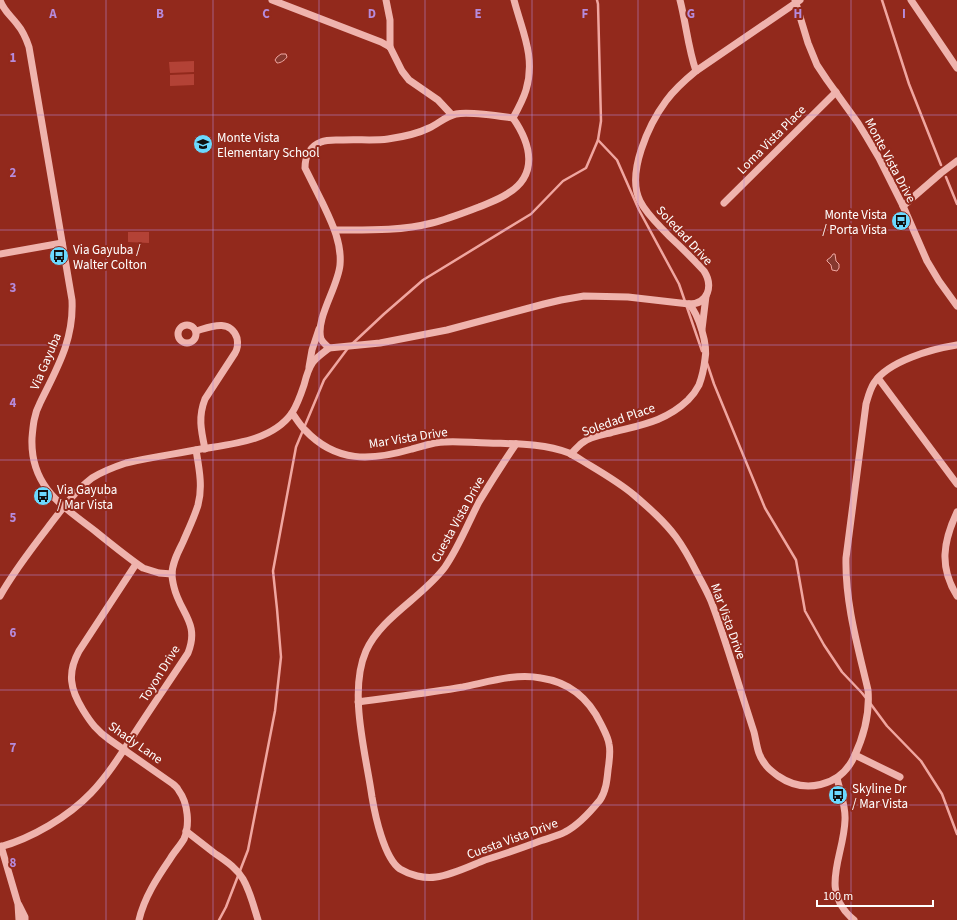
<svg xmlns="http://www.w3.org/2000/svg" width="957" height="920" font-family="'Source Sans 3',sans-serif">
	<rect width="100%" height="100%" fill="#92291c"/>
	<g fill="#b34236">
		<polygon points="194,61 194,72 170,73 169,62"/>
		<polygon points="194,74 194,85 170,86 170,75"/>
		<polygon points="128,232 149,232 149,243 128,242"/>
	</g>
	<g fill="#86382e" stroke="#f0a6a0">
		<path d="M281 54H286L287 57C285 60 281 63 277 63L275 60 277 57Z"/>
		<polygon points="833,254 835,254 836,261 839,264 839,268 837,271 832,270 831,265 827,261 827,260 831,257"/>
	</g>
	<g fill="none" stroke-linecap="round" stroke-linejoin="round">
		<g stroke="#f0a6a0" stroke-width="2.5">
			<polyline points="882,0 909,84 941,165"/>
			<polyline points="598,140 617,160 639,210 679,284 702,351"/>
			<polyline points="946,177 957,204"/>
			<polyline points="352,344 384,314 423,280 531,214 563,181 586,168 598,140 601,121 598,4 597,0"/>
			<polyline points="707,363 714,384 765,508 796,560 805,611 824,645 842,672 862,693 866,698"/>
			<polyline points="870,703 887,726 921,761 942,794 957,834"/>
			<polyline points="219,920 226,907 248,850 275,711 281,657 277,609 273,571 296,447 324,380 348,348"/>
		</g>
		<g stroke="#efb3ad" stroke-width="7">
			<path d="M0 0C3 10 11 16 17 24 23 31 26 38 29 47L72 300C74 340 57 368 40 403 34 414 33 426 32 438 30 486 61 505 95 531 111 544 127 557 143 568L159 573 172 574"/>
			<polyline points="272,0 381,42 390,47 402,71 409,80 438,100 452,115"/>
			<polyline points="386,0 390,20 390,47"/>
			<path d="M680 0C686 23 688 48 696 71"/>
			<polyline points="795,0 808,43 817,65 827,80 858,123 866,136 879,158 903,206 927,261 939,281 957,306"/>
			<polyline points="911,0 957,68"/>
			<path d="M513 118C518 109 523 100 526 90 536 57 522 31 514 0"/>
			<polyline points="724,203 836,92"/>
			<polyline points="903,206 941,173 957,161"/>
			<path d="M335 230C367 230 401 231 432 223 448 219 463 213 479 207 488 203 498 200 507 194 539 175 531 144 513 118"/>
			<polyline points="0,254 62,243"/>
			<circle cx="187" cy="334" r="9"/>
			<polyline points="702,329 706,296"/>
			<path d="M196 331C210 327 230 318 237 338 238 343 238 348 235 353L205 399C198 417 201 430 205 449"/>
			<path d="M329 348 380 343 447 330 544 304 561 300 584 296 628 297 689 304C709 304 713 285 704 271 693 259 681 247 669 236 659 225 647 215 640 201 626 173 649 124 666 101 674 90 685 80 696 71L800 0"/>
			<polyline points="309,367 312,350 319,329"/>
			<polyline points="878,378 957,484"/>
			<path d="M292 413C296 418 300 425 305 430 336 463 371 461 412 449 424 446 433 442 445 442 459 441 474 443 488 443 515 444 543 443 569 453 577 457 584 462 591 466 606 475 621 484 634 495 649 508 664 521 676 537 684 548 690 559 696 571 701 581 707 591 711 601 724 635 734 670 745 704 748 713 751 723 754 732 757 744 757 754 765 764 768 769 773 772 778 776 804 794 840 787 854 757 864 736 870 714 868 690 858 647 845 603 846 558L866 404C868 397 870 389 874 383 888 361 932 349 957 345"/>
			<path d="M571 454C574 451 578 446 582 443 589 437 601 435 610 433 640 425 665 422 688 400 692 396 696 391 699 385 702 377 704 368 705 359 708 345 699 315 689 304"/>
			<path d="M957 512C943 542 939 567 957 596"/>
			<path d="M136 564 79 651C67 673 70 689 83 710 91 723 97 731 110 740L173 784C175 786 178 788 179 791 188 803 190 825 184 839 180 846 174 852 170 859 157 878 144 898 139 920"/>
			<path d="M0 596C14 571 32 548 49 526 62 509 75 491 92 478 103 471 114 467 126 463 151 457 176 454 201 449 232 444 272 441 292 413 297 405 301 394 304 385 306 377 308 369 313 362 317 357 323 353 329 348 326 345 323 343 321 339 315 319 338 287 340 265 342 243 332 223 323 204 317 192 311 180 305 168 305 156 310 146 321 142 328 139 336 140 343 140 357 139 373 141 388 139 402 137 417 134 429 128 438 124 446 116 456 114 469 111 499 116 513 118"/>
			<path d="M358 702C393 697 428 693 463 687 488 682 515 673 541 678 569 682 589 699 601 724 604 730 608 737 609 744 611 752 609 762 608 770 607 780 606 791 600 800 591 811 577 826 565 832 558 836 548 838 540 841 522 848 504 854 485 860 470 866 452 875 436 877 424 879 410 875 400 869 384 858 375 815 372 797 366 754 348 692 366 651 381 617 423 597 445 567 459 547 468 523 479 502 491 482 503 463 516 444"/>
			<polyline points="855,755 900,777"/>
			<path d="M837 778C840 792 846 806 845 820 844 857 818 890 854 920"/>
			<path d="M186 831C195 838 204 845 213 852 224 860 236 867 243 879 250 891 254 907 258 920"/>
			<polyline points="1,846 18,904 19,920"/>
			<path d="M0 847C32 838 68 817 91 793 111 772 126 746 142 722 157 699 173 676 188 653 200 623 180 613 174 587 173 583 172 578 172 574 172 563 178 552 183 542 188 530 194 518 198 505 203 487 199 468 196 450"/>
			<polyline points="19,905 25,917 25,920"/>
		</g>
	</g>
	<path fill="none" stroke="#b68bdc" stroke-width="1" stroke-opacity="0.55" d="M106 0V920M213 0V920M319 0V920M425 0V920M532 0V920M638 0V920M744 0V920M851 0V920M0 115H957M0 230H957M0 345H957M0 460H957M0 575H957M0 690H957M0 805H957"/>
	<defs>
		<symbol id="school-disc" viewBox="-11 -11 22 22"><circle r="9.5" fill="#6bd9ff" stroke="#92291c"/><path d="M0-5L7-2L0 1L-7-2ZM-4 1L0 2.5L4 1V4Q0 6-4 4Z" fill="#111"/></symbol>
		<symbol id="bus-disc" viewBox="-11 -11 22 22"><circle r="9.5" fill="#6bd9ff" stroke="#92291c"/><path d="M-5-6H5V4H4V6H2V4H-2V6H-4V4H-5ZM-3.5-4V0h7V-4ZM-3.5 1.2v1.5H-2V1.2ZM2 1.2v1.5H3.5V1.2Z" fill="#111"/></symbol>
	</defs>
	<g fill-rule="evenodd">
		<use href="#school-disc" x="192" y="133" width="22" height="22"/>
		<use href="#bus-disc" x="890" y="210" width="22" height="22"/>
		<use href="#bus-disc" x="48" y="245" width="22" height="22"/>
		<use href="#bus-disc" x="32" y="485" width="22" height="22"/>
		<use href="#bus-disc" x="827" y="784" width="22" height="22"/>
	</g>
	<g text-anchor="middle" stroke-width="4" stroke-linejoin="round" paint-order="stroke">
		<g font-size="13" fill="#fff" stroke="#92291c" text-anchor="start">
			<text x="217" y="142">Monte Vista<tspan x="217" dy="15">Elementary School</tspan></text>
			<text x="887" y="219" text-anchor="end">Monte Vista<tspan x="887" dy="15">/ Porta Vista</tspan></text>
			<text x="73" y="254">Via Gayuba /<tspan x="73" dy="15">Walter Colton</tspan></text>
			<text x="57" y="494">Via Gayuba<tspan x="57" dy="15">/ Mar Vista</tspan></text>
			<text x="852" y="793">Skyline Dr<tspan x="852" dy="15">/ Mar Vista</tspan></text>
		</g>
		<g font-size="13" fill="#fff" stroke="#92291c">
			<text transform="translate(771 139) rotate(-45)" y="5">Loma Vista Place</text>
			<text transform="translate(891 160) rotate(62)" y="5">Monte Vista Drive</text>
			<text transform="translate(685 235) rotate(47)" y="5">Soledad Drive</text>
			<text transform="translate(45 361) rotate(-67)" y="5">Via Gayuba</text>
			<text transform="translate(618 419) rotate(-19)" y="5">Soledad Place</text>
			<text transform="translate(408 437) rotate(-9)" y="5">Mar Vista Drive</text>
			<text transform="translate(457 519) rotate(-61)" y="5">Cuesta Vista Drive</text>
			<text transform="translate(729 621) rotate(70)" y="5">Mar Vista Drive</text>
			<text transform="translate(159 673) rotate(-58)" y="5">Toyon Drive</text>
			<text transform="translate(136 742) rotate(35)" y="5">Shady Lane</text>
			<text transform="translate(512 838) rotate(-20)" y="5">Cuesta Vista Drive</text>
		</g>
	</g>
	<g font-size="13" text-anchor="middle" font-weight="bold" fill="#b68bdc" stroke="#92291c" stroke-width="4" stroke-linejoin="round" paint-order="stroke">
		<text x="53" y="18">A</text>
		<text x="160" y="18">B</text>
		<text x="266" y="18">C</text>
		<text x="372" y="18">D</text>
		<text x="478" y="18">E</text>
		<text x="585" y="18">F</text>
		<text x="691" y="18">G</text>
		<text x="798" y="18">H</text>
		<text x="904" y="18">I</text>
		<text x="13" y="62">1</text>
		<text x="13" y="177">2</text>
		<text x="13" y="292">3</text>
		<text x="13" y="407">4</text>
		<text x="13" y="522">5</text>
		<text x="13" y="637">6</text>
		<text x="13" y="752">7</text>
		<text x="13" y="867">8</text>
	</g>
	<path d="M817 900v6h116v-6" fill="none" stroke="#ffffff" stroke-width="2"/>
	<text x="823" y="900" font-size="12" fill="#ffffff" stroke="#92291c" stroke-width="3" paint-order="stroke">100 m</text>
</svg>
